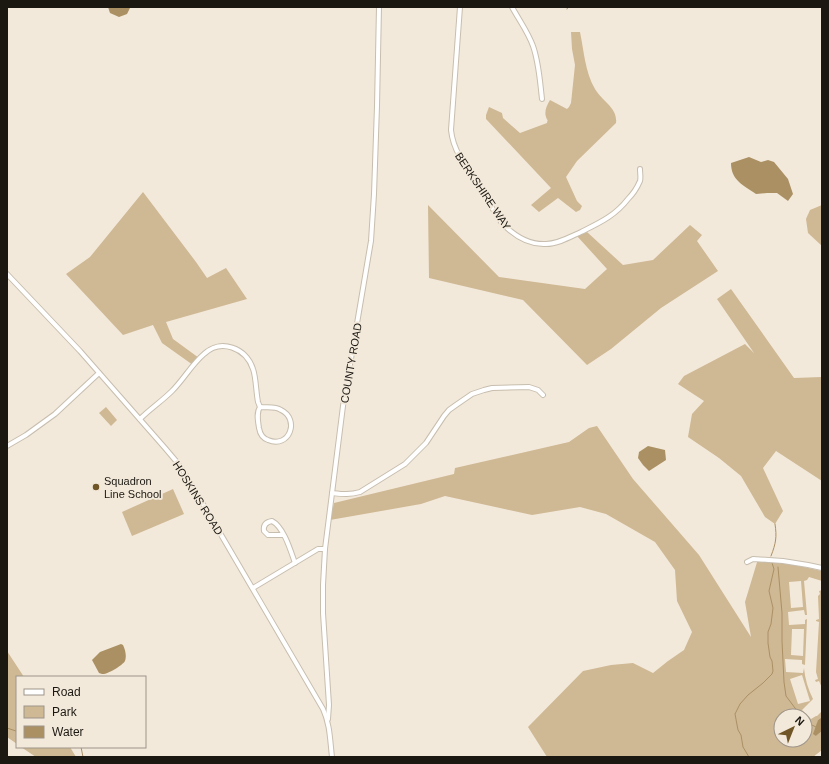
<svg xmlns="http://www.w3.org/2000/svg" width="829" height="764" font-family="Arial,sans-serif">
	<rect width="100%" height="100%" fill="#f3e9da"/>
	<g fill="#cfb894" fill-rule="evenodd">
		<path d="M571 32H580C584 51 585 72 595 89 602 101 618 108 616 123L577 161 566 177 577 201 582 206 580 210 576 212 558 198 539 212 531 205 551 188 486 119V115L489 107 502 113 503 118 520 133 547 123C548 117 548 123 546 117 544 111 547 105 550 100L567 109 569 107 571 103 575 65 572 49Z"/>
		<polygon points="143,192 196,262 207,278 226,268 247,299 166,322 173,339 199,358 193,365 162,343 153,325 123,335 66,274 90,257"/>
		<polygon points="428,205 499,277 585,289 607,269 577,236 587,232 623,265 653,260 690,225 702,235 697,241 718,271 661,308 611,349 587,365 523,300 429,278"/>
		<polygon points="822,205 822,246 808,233 806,219 810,210"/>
		<polygon points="731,289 794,378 822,377 822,481 776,451 763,468 783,511 775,524 765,517 741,476 719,458 688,437 692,414 704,401 678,384 684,376 745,344 754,353 717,299"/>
		<polygon points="106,407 117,420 111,426 99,413"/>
		<path d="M597 426 633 479 699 555 751 637 745 602 758 559 777 561 822 571V581L809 577 807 580 804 581 807 615H805L804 610 788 612 789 625 805 624V620L807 619 805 665 802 664V660L785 659 786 672 803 673 804 668C805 679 808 689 813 699L802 710 811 719 816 716H817L822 711V717L818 720 816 736 822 731V750L813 757H547L528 727 583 671 611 665 633 663 653 673 668 661 684 650 692 632 677 601 675 570 655 542 606 514 580 507 532 515 445 496 421 504 330 520 334 503 454 474 455 468 569 442 589 428ZM801 581 803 607 791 608 789 582ZM792 629H804L803 656 791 655ZM802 675 810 701 798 704 790 679ZM781 716H805V740H781Z"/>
		<polygon points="173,489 184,514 132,536 122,512"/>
		<polygon points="822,590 822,607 821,610 822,611 822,688 819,681 816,682 815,680 818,679 816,672 819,622 816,621 816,620 819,619 818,596 820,594 819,591"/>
		<polygon points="7,651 24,677 17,677 17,744 7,737"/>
		<polygon points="21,747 70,747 76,757 36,757"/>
	</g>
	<g fill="#ab9064">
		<polygon points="108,7 135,7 130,8 127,14 119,17 110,13"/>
		<path d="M749 157 761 162 768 160 774 162 788 179 793 194 788 201 777 193H767L756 194C743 185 731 180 731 163Z"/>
		<polygon points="648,446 665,450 666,460 649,471 643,465 638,458 639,452"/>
		<path d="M121 644 123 645C125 649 127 656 125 661 123 665 107 675 102 674 101 674 100 673 99 673L92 660 100 652Z"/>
		<polygon points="822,717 822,731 816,736 813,734 818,720"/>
	</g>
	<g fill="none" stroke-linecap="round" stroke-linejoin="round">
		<g stroke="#ab9064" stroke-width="1">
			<polyline points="567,9 568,7"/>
			<path d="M771 556C776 543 777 537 775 524"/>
			<polyline points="778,567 782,613 782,641 784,682 786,696 801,716"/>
			<polyline points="805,720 808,723 816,727"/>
			<polyline points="7,728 16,731 17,731"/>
			<polyline points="81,747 83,757"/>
			<polyline points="749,757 743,747 741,735 738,730 735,714 740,704 748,695 763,683 772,674 773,671 772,661 770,657 768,643 768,632 771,624 773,608 769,591 774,569 772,563"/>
		</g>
		<defs>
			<g id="minor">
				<path d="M460 7 451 130C452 140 455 148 460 157L501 222C513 235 527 245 546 244 558 244 570 237 581 232 599 223 615 216 628 199 633 194 637 188 640 181 641 178 640 173 640 169"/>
				<path d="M512 7C519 20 528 32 533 46 539 63 540 82 542 99"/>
				<path d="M7 274 80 351 165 448 176 461 184 472 213 521 323 709C330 724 330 740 332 757"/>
				<path d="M260 407C267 408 275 406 281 410 300 419 290 449 268 440 262 438 260 434 259 428 258 421 256 413 260 407Z"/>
				<path d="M140 419C150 409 162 401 172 391 184 379 192 364 204 354 221 338 246 348 253 369 256 377 256 392 258 402L260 407"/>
				<polyline points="7,446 26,435 55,414 99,373"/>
				<path d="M332 493C342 494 350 495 360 492L405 464 426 443 444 416 449 410 456 405 472 394 484 390 492 388 529 387 538 390 543 395"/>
				<path d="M283 535H268L264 531C263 525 266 522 272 521 284 527 291 552 295 563"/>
				<polyline points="747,562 753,559 783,561 808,565 822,568"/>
				<polyline points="253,588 318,549 325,549"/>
				<polyline points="328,719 329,705 323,613 323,585 325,549 343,406 371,241 374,194 377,106 379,7"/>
			</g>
		</defs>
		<use href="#minor" stroke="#c7beaf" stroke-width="6"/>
		<use href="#minor" stroke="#fff" stroke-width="4"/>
	</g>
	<circle fill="#705527" stroke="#f3e9da" stroke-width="1.5" cx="96" cy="487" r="4"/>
	<g text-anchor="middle" stroke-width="4" stroke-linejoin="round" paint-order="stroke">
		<g font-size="11" fill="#1b1812" stroke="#f3e9da">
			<text transform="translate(483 191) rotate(56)" y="4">BERKSHIRE WAY</text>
			<text transform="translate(351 363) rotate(-80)" y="4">COUNTY ROAD</text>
			<text transform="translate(198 498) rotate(58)" y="4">HOSKINS ROAD</text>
		</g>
		<g font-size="11" fill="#1b1812" stroke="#f3e9da" text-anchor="start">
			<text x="104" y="485">Squadron<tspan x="104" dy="13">Line School</tspan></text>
		</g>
	</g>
	<rect width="829" height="764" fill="none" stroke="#1b1812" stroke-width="16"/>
	<rect x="16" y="676" width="130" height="72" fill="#f3e9da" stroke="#9d958a"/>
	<rect x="24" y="689" width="20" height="6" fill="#ffffff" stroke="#9d958a"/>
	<text x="52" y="696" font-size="12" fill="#1b1812">Road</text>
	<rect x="24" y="706" width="20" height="12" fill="#cfb894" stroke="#9d958a"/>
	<text x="52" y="716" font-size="12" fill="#1b1812">Park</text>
	<rect x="24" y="726" width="20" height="12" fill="#ab9064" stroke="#9d958a"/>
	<text x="52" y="736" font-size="12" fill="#1b1812">Water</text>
	<g transform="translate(793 728) rotate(43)"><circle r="19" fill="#f3e9da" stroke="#9d958a"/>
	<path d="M0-3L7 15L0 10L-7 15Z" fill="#705527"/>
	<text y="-6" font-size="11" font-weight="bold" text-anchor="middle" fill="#1b1812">N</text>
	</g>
</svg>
